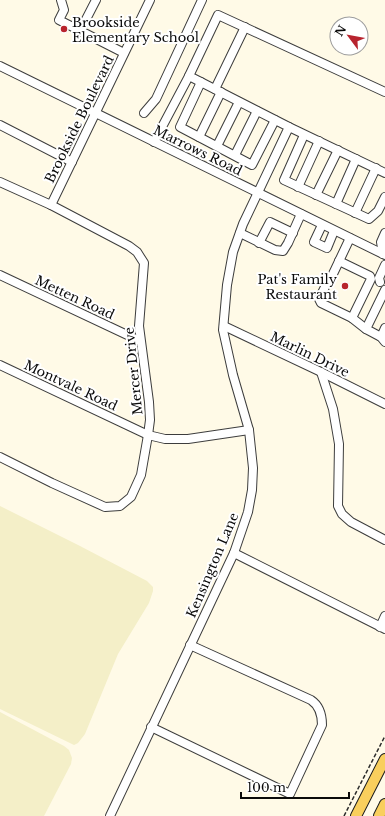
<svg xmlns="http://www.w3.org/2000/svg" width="385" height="816" font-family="'Libre Baskerville',serif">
	<rect width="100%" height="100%" fill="#fffae7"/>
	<g fill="#f4efc8">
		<polygon points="0,506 80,546 147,581 153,587 153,591 149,603 118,654 85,734 78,743 74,745 0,709"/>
		<polygon points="0,712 64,746 69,750 72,758 71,764 44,816 0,816"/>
	</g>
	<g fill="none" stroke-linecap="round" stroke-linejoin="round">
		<defs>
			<g id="minor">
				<polyline points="61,0 64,10 59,20 124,53"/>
				<polyline points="80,31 96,0"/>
				<polyline points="0,66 385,255"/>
				<polyline points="201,82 180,127 252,165 275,120"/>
				<polyline points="215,89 245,27"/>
				<polyline points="144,113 156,99 202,0"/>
				<polyline points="0,125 72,162"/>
				<polyline points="289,127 385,173"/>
				<polyline points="304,135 284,180 369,219 378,211 385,197"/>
				<polyline points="199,137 221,92"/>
				<polyline points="154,142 189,76"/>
				<polyline points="217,146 239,102"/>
				<polyline points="235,155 257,111"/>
				<polyline points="0,182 51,205 129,246 137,252 144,263 139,326 149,402 150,420 148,435 141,475 131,497 120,506 105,507 52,483 0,457"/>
				<polyline points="298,187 319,141"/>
				<polyline points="316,195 338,150"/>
				<polyline points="336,204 356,159"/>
				<polyline points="51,205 150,0"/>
				<polyline points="355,213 376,168"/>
				<polyline points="322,225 314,242 327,248 334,231"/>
				<polyline points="240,233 275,250 283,251 288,243 301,214"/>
				<polyline points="350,238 332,276 329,279 319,299 321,303 352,318"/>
				<polyline points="259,243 270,222 293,233"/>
				<polyline points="383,254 381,242 385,233"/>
				<polyline points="339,261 370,276 371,279 352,318 366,329"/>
				<polyline points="0,275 140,341"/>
				<polyline points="380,282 379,278 385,265"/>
				<polyline points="385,290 366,329 381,337 385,342"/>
				<polyline points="224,326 321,372 385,404"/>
				<polyline points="381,337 385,328"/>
				<polyline points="0,365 148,435 165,439 188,439 249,430"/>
				<polyline points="321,372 333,409 339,444 338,506 342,514 351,522 385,540"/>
				<polyline points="234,553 385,629"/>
				<polyline points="380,627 385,616"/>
				<path d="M151 727 290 794 322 725C322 715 320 706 311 700L190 645"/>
				<polyline points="110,816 234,553 248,512 252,490 253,468 249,430 233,375 223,330 227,285 233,252 243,224 289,127 189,76 218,15 385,92"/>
			</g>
			<g id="major">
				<polyline points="356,816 385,759"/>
				<polyline points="379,816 385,804"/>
			</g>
		</defs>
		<use href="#minor" stroke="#3d3d3d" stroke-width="10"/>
		<use href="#major" stroke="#1b1b1b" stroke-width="12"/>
		<polyline stroke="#2c2c2c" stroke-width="1.5" stroke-dasharray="4 2" stroke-linecap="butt" points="344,816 385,736"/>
		<use href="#minor" stroke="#fff" stroke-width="8"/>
		<use href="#major" stroke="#f9cf5d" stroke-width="10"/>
	</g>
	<g fill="#b8242e" stroke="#fff" stroke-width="1.5">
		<circle cx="64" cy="29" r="4"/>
		<circle cx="345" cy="286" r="4"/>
	</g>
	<g text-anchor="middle" stroke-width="4" stroke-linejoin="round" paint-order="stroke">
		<g font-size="13" fill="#0a0a0a" stroke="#fff" text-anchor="start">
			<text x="72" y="27">Brookside<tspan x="72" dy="15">Elementary School</tspan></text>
			<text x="337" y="284" text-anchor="end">Pat's Family<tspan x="337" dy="15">Restaurant</tspan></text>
		</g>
		<g font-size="13" fill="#0a0a0a" stroke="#fff">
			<text transform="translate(79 119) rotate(-64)" y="5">Brookside Boulevard</text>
			<text transform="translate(198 150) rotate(26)" y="5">Marrows Road</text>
			<text transform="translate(75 297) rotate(25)" y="5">Metten Road</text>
			<text transform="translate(310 354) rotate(26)" y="5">Marlin Drive</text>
			<text transform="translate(133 371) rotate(-96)" y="5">Mercer Drive</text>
			<text transform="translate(71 385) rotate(25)" y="5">Montvale Road</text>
			<text transform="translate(212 565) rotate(-67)" y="5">Kensington Lane</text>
		</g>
	</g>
	<g transform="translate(349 36) rotate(302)"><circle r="19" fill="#ffffff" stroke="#9d9d9d"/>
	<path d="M0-3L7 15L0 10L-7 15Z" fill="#b8242e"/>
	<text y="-6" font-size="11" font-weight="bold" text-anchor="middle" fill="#0a0a0a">N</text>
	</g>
	<path d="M241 792v6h108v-6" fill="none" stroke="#0a0a0a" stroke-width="2"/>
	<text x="247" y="792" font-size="12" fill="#0a0a0a" stroke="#ffffff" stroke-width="3" paint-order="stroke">100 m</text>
</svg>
